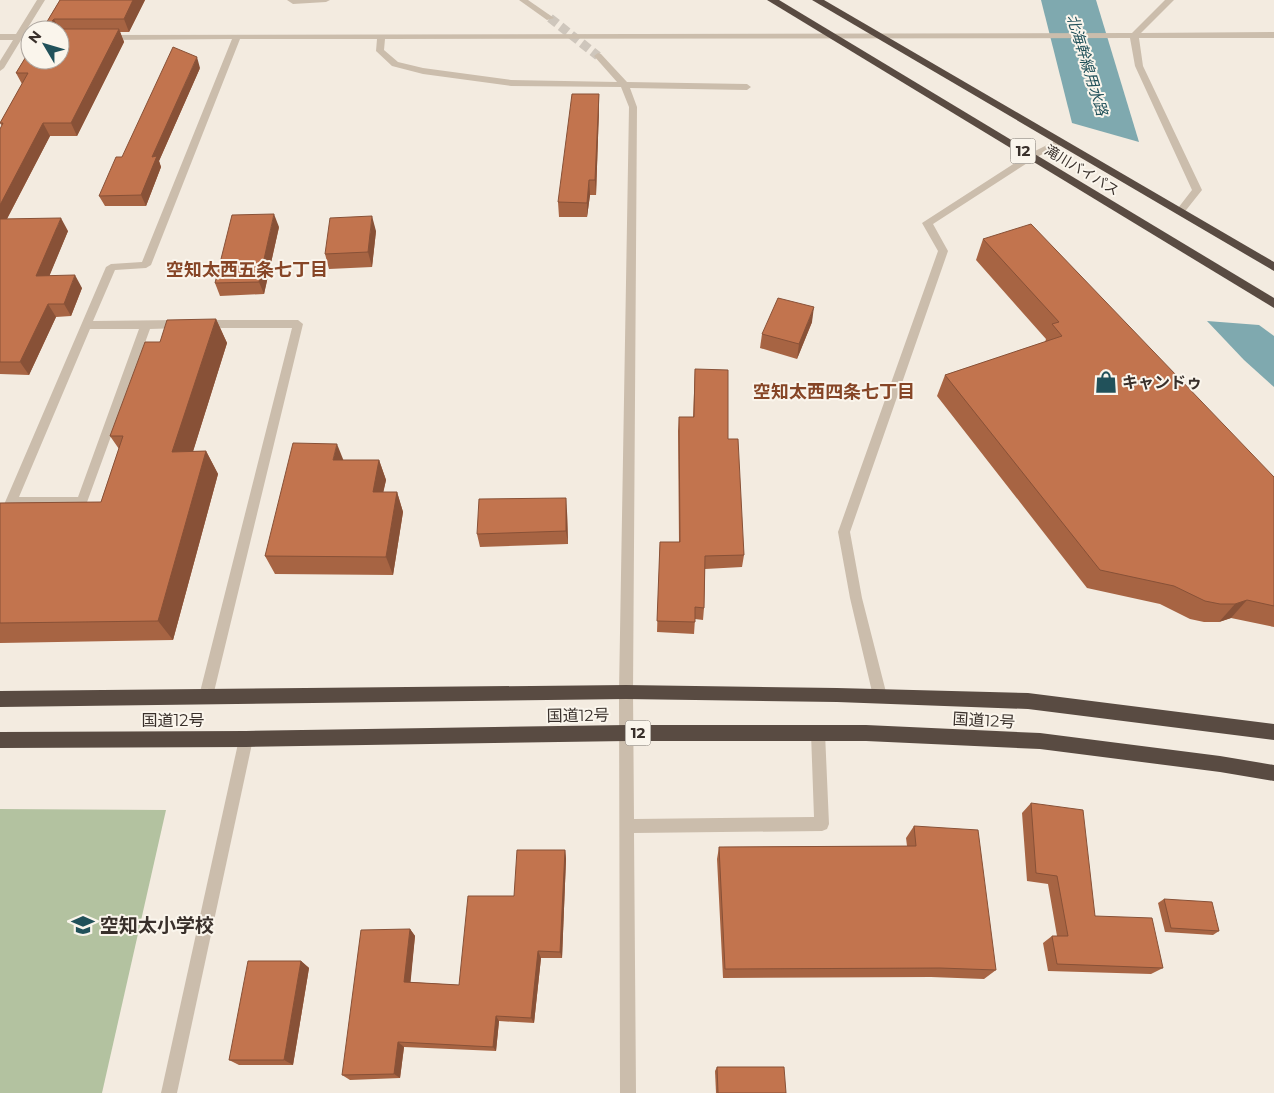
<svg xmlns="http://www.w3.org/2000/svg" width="1274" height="1093" font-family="Montserrat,'Noto Sans JP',sans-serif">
	<rect width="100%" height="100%" fill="#f3ebe0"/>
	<polygon fill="#b3c2a0" points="0,809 166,810 102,1093 0,1093"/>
	<g fill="#7fa9af">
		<polygon points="1041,0 1096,0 1139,142 1072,123"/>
		<polygon points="1207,321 1259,325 1274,336 1274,387 1244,360"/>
	</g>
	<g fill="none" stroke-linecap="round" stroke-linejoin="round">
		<polyline stroke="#cec6bc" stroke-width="9" stroke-dasharray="9 4.5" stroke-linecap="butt" points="550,18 598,56"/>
		<g fill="#cbbdac" fill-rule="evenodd">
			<polygon points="37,0 45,0 24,34 30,34 30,40 21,40 4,68 0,71 0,61 13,40 0,40 0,34 16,34"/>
			<polygon points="287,0 330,0 326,2 293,4"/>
			<polygon points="519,0 528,0 554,18 547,20"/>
			<path d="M1165 0H1174L1141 33 1274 32V38H1139L1143 66 1202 190 1183 214 1180 215 1175 212 1192 190 1135 66 1130 38 385 39 384 50 398 62 423 68 511 80 617 82 594 56 598 53 601 54 627 82 747 84 751 87 747 90 630 88 637 107 633 692 634 819 814 817 811 733 813 728 818 726 823 728 825 733 829 824 827 829 822 831 634 833 636 1093H620L619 692 629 107 621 87 511 86 423 74 392 66 376 51 377 39H240L151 265 146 268 115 270 93 321 181 320 186 324 181 328 150 329 86 505 15 507 4 532 0 533V514L106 267 111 264 142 262 232 39 105 40 101 37 102 35 1132 33ZM90 329H139L78 497H19Z"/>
			<polygon points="1059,139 1062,140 1062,144 1035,158 933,224 948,251 850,532 862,598 887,696 885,700 880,702 875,700 873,696 850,598 838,532 938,251 922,223 1029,154"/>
			<polygon points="201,320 298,320 303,324 213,696 211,700 206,702 201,700 199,696 292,328 201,328 196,324"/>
			<polygon points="246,732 251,734 253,739 177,1093 161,1093 239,739 241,734"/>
		</g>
		<g fill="#594b42" fill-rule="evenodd">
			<polygon points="767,0 779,0 1274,298 1274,308"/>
			<polygon points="812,0 824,0 1274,262 1274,271"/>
			<polygon points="626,685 837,688 1028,693 1274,724 1274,740 1028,709 837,702 626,699 0,707 0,691"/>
			<polygon points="627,725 866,725 1040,733 1220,756 1274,765 1274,781 1220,772 1040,749 866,741 627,741 246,747 0,748 0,732 246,731"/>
		</g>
	</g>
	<g fill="#a76443">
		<polygon points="60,0 145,0 129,32 120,32 124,42 77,136 50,136 7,219 68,231 49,276 82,288 71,316 56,317 29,375 0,374 0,129 2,126 0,123 22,84 16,73"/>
		<polygon points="200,68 159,161 161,167 146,206 105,206 99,196 122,157"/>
		<polygon points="599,94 599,109 596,195 590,195 587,217 559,217 558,202"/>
		<polygon points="279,227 264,294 220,296 215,283"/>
		<polygon points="376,231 372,267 329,269 325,254"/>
		<polygon points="983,239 1274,477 1274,627 1231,618 1219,622 1204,622 1190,619 1160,604 1087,588 937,396 945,375 1045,342 1046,339 976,260"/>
		<polygon points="216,319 227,343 193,451 206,451 218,474 173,640 0,643 0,503 101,502 119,449 110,436 160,342"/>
		<polygon points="812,322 797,359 760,348 762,334"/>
		<polygon points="695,369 728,439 744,555 742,567 705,569 704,608 703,620 695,619 694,634 657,632 660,542 679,542 678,431 679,417 693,417"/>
		<polygon points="343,460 379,460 386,480 383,492 397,492 403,512 393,575 275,574 265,556"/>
		<polygon points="567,511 568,544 480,547 477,534"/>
		<polygon points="1031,803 1095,916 1163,968 1151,974 1048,971 1043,943 1052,936 1057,936 1048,884 1027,881 1022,813"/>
		<polygon points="914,826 996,970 984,979 931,977 723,978 717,859 719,847 907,846 906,838"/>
		<polygon points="565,850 566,859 562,958 541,958 534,1023 499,1021 496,1051 404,1047 400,1078 350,1080 342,1075 410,929 415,936 410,982 459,985 514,896"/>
		<polygon points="1164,899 1219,931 1213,935 1165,932 1158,903"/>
		<polygon points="301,961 309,968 293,1065 239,1065 229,1060"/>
		<polygon points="717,1067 786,1093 716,1093 715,1071"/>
	</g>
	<g fill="#885137">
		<polygon points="133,0 145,0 129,32 124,19"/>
		<polygon points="54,19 59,30 54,30 52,21"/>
		<polygon points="119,29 124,42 77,136 71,123"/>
		<polygon points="197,57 200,68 159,161 161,167 146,206 141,195 152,157"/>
		<polygon points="599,94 599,109 596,195 595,180"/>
		<polygon points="43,123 50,136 0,232 0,205"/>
		<polygon points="589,180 590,195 587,217 587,203"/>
		<polygon points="274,214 279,227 264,294 259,282"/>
		<polygon points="372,216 376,231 372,267 368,252"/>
		<polygon points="61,218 68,231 44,289 36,276"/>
		<polygon points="75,275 82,288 71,316 64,304"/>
		<polygon points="48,304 56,317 29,375 20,362"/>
		<polygon points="814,307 812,322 797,359 799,344"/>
		<polygon points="216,319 227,343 186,474 172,452"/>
		<polygon points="337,444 345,464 333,460"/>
		<polygon points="206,451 218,474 173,640 158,621"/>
		<polygon points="379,460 386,480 379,512 373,492"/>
		<polygon points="397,492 403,512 393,575 386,557"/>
		<polygon points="566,498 567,511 568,544 566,531"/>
		<polygon points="1247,600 1231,618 1219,622 1235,604"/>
		<polygon points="565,850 566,859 562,958 560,952"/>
		<polygon points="410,929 415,936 410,988 404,982"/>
		<polygon points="538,951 541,958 534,1023 531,1018"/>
		<polygon points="301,961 309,968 293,1065 284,1060"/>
		<polygon points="496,1016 499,1021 496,1051 493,1047"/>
		<polygon points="398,1042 404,1047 400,1078 394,1074"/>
	</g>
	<g fill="#c2744e" stroke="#885137">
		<polygon points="60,0 133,0 124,19 54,19 52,21 54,29 119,29 71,123 43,123 0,205 0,129 3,123 0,123 28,73 16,73 30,50 30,60 60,60 60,30 42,30"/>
		<polygon points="173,47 197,57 152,157 157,156 141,195 99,196 116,157 122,157"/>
		<polygon points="572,94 599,94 595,180 589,180 587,203 558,202"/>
		<polygon points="274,214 259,282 215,283 232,215"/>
		<polygon points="372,216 368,252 325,254 330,218"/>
		<polygon points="61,218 36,276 75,275 64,304 48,304 20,362 0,362 0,219"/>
		<polygon points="1031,224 1274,477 1274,606 1247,600 1235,604 1220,604 1205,601 1174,586 1100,570 945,375 1062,336 1052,324 1059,322 983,239"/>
		<polygon points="778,298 814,307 799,344 762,334"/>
		<polygon points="216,319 172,452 206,451 158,621 0,623 0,503 101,502 123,436 110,436 145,342 160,342 167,320"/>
		<polygon points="695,369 728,370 728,439 738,439 744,555 705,556 704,608 695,607 695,622 657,621 660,542 680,542 679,417 694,417"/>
		<polygon points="293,443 337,444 333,460 379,460 373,492 397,492 386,557 265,556"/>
		<polygon points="566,498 566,531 477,534 479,499"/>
		<polygon points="1031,803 1083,810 1095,916 1152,918 1163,968 1057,964 1052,936 1068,936 1057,876 1036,873"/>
		<polygon points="914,826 978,830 996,970 940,968 725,969 719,847 916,846"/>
		<polygon points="517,850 565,850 560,952 538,951 531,1018 496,1016 493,1047 398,1042 394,1074 342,1075 361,930 410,929 404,982 459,985 468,896 514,896"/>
		<polygon points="1164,899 1212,902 1219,931 1171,928"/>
		<polygon points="248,961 301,961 284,1060 229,1060"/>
		<polygon points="717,1067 784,1067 786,1093 718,1093"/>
	</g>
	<defs>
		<symbol id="shop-bare" viewBox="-9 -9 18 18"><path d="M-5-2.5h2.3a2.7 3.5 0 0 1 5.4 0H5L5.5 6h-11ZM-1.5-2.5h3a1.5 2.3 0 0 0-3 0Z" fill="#21515a" stroke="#faf5ec" stroke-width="2.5" paint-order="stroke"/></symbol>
		<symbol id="school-bare" viewBox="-9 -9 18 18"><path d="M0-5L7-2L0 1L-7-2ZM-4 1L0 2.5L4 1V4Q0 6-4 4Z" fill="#21515a" stroke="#faf5ec" stroke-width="2.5" paint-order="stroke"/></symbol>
	</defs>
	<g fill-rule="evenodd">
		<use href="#shop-bare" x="1090" y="366" width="32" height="32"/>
		<use href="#school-bare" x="67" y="909" width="32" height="32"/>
	</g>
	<g text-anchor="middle" stroke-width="4" stroke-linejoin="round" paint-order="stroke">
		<g font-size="14" fill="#39302b" stroke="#faf5ec">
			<text transform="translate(1082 170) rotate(31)" y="5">滝川バイパス</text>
		</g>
		<g font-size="15" font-style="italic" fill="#21515a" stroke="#faf5ec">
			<text transform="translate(1087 65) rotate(73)" y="5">北海幹線用水路</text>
		</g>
		<g fill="#faf5ec" stroke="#736b65" stroke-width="1">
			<rect x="1010.5" y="138.5" width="25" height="25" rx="4"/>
			<rect x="625.5" y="720.5" width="25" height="25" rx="4"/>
		</g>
		<g font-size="15" font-weight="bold" fill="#39302b">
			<text x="1023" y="156">12</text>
			<text x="638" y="738">12</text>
		</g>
		<g font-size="16" font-weight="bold" fill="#39302b" stroke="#faf5ec" text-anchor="start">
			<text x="1122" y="388">キャンドゥ</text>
		</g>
		<g font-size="16" fill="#39302b" stroke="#faf5ec">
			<text transform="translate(578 715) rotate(-1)" y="6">国道12号</text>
			<text x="173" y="726">国道12号</text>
			<text transform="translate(984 720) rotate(3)" y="6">国道12号</text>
		</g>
		<g font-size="18" font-weight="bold" fill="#864526" stroke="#faf5ec">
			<text x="247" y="276">空知太西五条七丁目</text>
			<text x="834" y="398">空知太西四条七丁目</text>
		</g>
		<g font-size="19" font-weight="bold" fill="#39302b" stroke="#faf5ec" text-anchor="start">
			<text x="100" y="932">空知太小学校</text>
		</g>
	</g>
	<g transform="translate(45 45) rotate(308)"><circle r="24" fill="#faf5ec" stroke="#ada69f"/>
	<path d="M0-4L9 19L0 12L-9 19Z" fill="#21515a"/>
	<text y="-8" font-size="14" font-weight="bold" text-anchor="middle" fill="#39302b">N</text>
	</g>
</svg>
